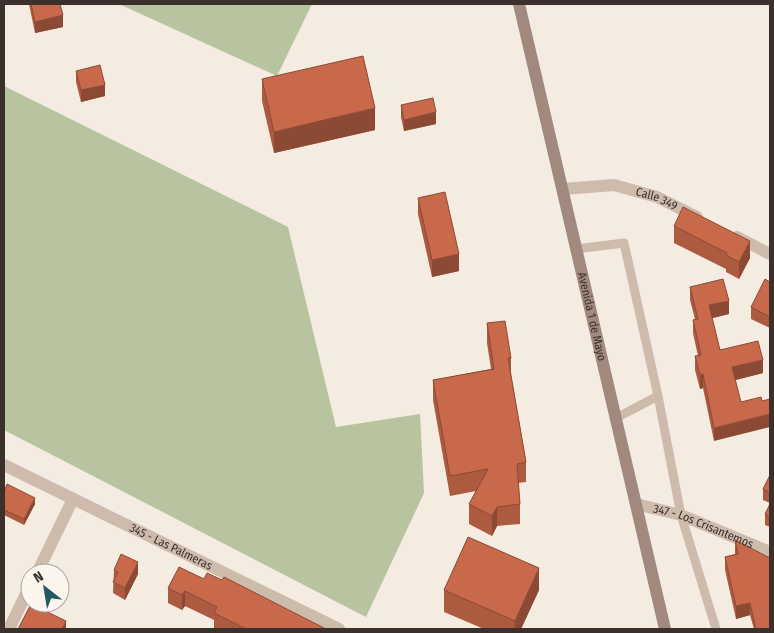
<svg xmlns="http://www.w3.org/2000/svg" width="774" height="633" font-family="'Fira Sans Condensed',sans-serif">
	<rect width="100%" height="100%" fill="#f4ebe1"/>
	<g fill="#b8c4a0">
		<polygon points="119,4 312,4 277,76"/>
		<polygon points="4,86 288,227 336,427 420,414 424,493 366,617 4,430"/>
	</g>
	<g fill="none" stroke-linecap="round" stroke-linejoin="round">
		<g stroke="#cdbbac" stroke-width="9">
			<polyline points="576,249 624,243 658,396 681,515 716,629"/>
			<polyline points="616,418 658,396"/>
		</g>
		<g stroke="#cdbbac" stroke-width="12">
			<path id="s1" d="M563 189 614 185 657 197 697 217"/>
			<polyline points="737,237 770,254"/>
			<path id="s2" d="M4 465 339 629"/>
			<path id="s3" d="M636 504 681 515 770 552"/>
			<polyline points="37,573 73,499"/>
			<polyline points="9,629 30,586"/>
		</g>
		<path stroke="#a18a7d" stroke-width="12" id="s4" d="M519 4 665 629"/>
	</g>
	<g fill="#ac5a40">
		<polygon points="29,4 60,4 63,27 35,33"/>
		<polygon points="76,71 105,96 81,102 76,82"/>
		<polygon points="262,79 375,130 274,153 262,101"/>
		<polygon points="401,105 436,124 404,131 401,117"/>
		<polygon points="418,198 459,271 432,277 418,214"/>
		<polygon points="674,226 750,258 739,279 726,272 726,269 674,243"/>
		<polygon points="770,282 770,328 751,319 751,307"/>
		<polygon points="690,287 729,314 712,318 720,350 763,373 735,380 714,441 703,388 700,389 695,370 695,356 698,356 693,333 693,320 695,319 690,300"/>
		<polygon points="487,323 511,358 511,375 526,462 526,482 518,483 520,504 520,524 497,526 492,536 469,524 469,504 476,491 450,496 433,400 433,380 491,369 487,343"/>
		<polygon points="770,476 770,503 763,500 763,489"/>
		<polygon points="4,492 35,504 24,525 4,515"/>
		<polygon points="770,504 770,527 765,525 765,514"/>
		<polygon points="735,540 770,629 754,629 750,615 736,619 725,570 725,557 735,554"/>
		<polygon points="114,570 138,574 125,600 113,593"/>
		<polygon points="204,579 324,629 216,629 214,628 214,620 185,606 182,610 168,603 168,588"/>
		<polygon points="444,590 539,590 521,629 484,629 444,612"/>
	</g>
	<g fill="#8c4a34">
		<polygon points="63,15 63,27 35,33 35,22"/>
		<polygon points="105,85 105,96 81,102 81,90"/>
		<polygon points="375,108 375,130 274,153 274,132"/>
		<polygon points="436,112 436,124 404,131 404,120"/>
		<polygon points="750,241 750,258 739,279 739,262"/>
		<polygon points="459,254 459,271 432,277 432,260"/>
		<polygon points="729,301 729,314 709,319 709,305"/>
		<polygon points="763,360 763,373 732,381 732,367"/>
		<polygon points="703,374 703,388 700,389 700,375"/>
		<polygon points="770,414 770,427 714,441 714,428"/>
		<polygon points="35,498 35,504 24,525 24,519"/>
		<polygon points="497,507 497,526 492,536 492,516"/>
		<polygon points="138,562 138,574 125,600 125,588"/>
		<polygon points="539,568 539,590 521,629 515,629 515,621"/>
		<polygon points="185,591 185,606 182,610 182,595"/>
		<polygon points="750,603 750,615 736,619 736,606"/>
		<polygon points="66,621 66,629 62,629"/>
	</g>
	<g fill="#c8694b" stroke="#8c4a34">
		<polygon points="31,4 60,4 63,15 35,22"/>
		<polygon points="363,56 375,108 274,132 262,79"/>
		<polygon points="100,65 105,85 81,90 76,71"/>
		<polygon points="433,98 436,112 404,120 401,105"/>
		<polygon points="445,192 459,254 432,260 418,198"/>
		<polygon points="683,207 750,241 739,262 726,255 727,253 674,226"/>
		<polygon points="723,279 729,301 709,305 720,350 758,341 763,360 732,367 741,402 761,397 762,401 770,399 770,414 714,428 703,374 700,375 695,356 701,355 693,320 698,319 690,287"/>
		<polygon points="765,279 770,282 770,317 751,307"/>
		<polygon points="505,321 511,358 508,358 526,462 517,464 520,504 497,507 492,516 469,504 488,469 450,476 433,380 494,369 487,323"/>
		<polygon points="770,475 770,493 763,489"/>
		<polygon points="7,484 35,498 24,519 4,510 4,492"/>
		<polygon points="770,504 770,517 765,514"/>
		<polygon points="468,537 539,568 515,621 444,590"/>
		<polygon points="735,540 770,558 770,629 756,629 750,603 736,606 725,557 738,554"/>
		<polygon points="121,554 138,562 125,588 113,582 118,572 114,570"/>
		<polygon points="179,567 204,579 207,573 222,580 224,577 324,628 323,629 246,629 214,613 217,607 185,591 182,595 168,588"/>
		<polygon points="31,604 66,621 62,629 18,629"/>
	</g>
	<g text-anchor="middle" stroke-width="4" stroke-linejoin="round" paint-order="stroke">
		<g font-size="12" fill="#3b302b" stroke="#fbf5ee">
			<text dy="4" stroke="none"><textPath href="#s1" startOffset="96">Calle 349</textPath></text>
			<text dy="4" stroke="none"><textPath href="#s4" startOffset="321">Avenida 1 de Mayo</textPath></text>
			<text dy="4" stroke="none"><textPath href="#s3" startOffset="71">347 - Los Crisantemos</textPath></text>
			<text dy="4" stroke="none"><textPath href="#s2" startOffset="186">345 - Las Palmeras</textPath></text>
		</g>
	</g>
	<rect width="774" height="633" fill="none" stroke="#3b302b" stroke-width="10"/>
	<g transform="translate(45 588) rotate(329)"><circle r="24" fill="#fbf5ee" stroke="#aea6a0"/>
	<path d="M0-4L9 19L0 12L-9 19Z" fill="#1f5a5e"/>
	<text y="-8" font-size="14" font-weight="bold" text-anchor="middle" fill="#3b302b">N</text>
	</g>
</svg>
